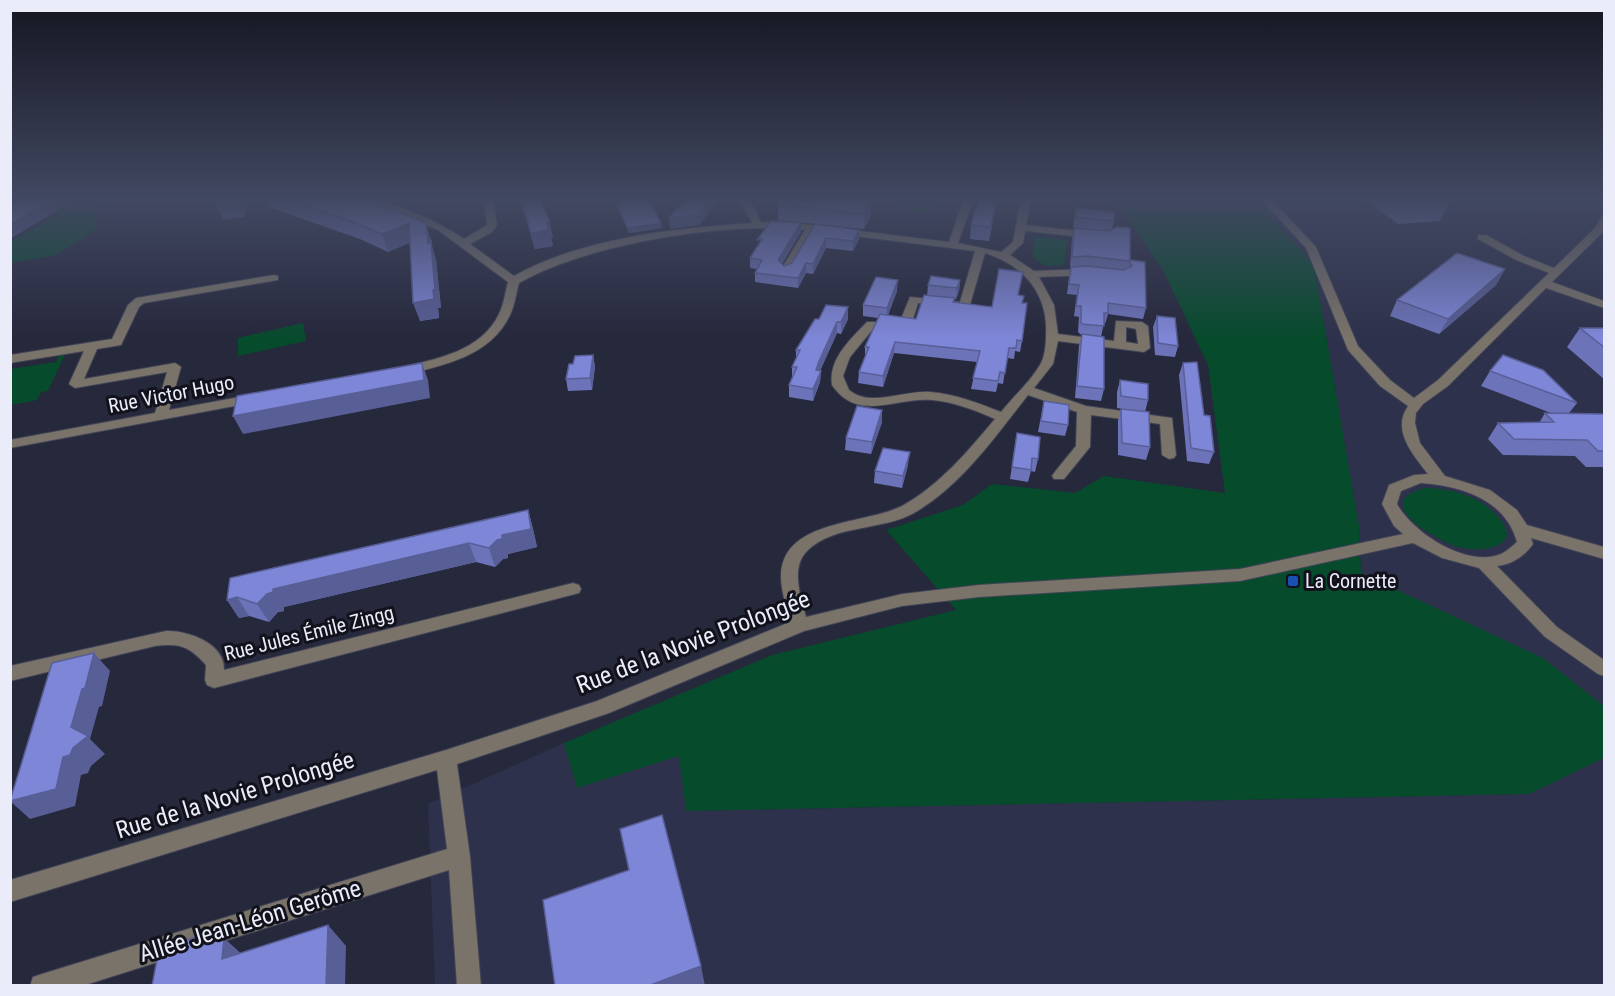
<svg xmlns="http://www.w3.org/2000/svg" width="1615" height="996" font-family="'Roboto Condensed',sans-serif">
	<rect width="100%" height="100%" fill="#26283c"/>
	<g fill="#2e314b">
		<polygon points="1255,198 1593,198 1604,203 1604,706 1543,658 1361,573 1359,526 1314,266"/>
		<polygon points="564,743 577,788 679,755 686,811 1529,794 1604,758 1604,985 435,985 428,804"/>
	</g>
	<g fill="#074b2d">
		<polygon points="77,198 98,198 96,230 56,255 11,263 11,241 40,225"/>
		<path d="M905 198H937L938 199 934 211C925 214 909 214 901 208Z"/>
		<polygon points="1114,198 1255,198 1314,266 1359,526 1361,573 1543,658 1604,706 1604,758 1529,794 686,811 679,756 577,788 564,743 772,655 956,610 886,530 963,505 992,484 1075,493 1104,476 1225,493 1208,365 1163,270"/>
		<polygon points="1035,236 1067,240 1064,265 1045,266 1032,256"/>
		<polygon points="303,323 306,341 238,356 238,338"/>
		<polygon points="65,354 48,391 41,392 37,400 11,405 11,369 56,362 59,355"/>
		<path d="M1424 488C1451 488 1481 496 1499 518 1525 548 1479 553 1458 547 1436 540 1369 503 1424 488Z"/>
	</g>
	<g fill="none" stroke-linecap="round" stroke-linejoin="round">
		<defs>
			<g id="minor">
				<path d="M359 198C388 198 440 222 464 239L487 225 483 198H493L497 225 492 232 470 244 514 276C581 238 676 228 752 223L739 198H749L761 222H786L949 242 964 198H974L958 243 1001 252 1013 242 1021 198H1031L1026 225 1096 233V237L1092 238 1025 231 1023 243 1010 255 1034 271 1089 269 1094 272 1089 275 1039 277 1054 305 1058 334 1114 341 1116 321 1142 322 1148 326 1150 348 1144 352 1058 341 1053 364 1034 388 1086 406 1172 418 1176 455 1174 458 1169 459 1162 455 1160 424 1091 415 1090 447 1064 479H1054L1052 476 1054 473 1076 446 1077 412 1028 395C995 437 961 486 914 513 882 531 834 524 807 551 790 568 801 597 806 617L902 594 979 585 1240 569 1403 534 1394 526 1382 504 1389 485 1414 475 1428 474C1413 455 1391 430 1408 406L1380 386 1348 350 1306 248 1260 198H1270L1316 247 1358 346 1390 380 1414 398 1438 380 1549 273 1516 260 1478 239V235H1486L1524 256 1554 268 1595 228 1601 217 1604 216V231L1552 282 1604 301V308L1546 288 1448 386 1423 404 1416 413 1415 423 1420 443 1445 476 1490 490 1517 510 1527 525 1604 547V559L1531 538 1533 544C1525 556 1511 565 1497 566L1557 627 1604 660V676L1598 674 1545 637 1479 568 1442 558 1413 543 1240 581 979 597 902 606 804 631 609 713 457 764 470 856 481 986H457L449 870 82 986H30L33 977 42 974 447 849 437 770 10 902V880L446 750 597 701 790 622C787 607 781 592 781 577 781 519 865 525 902 506 939 486 969 450 995 419 975 410 954 402 932 400 895 397 858 423 832 385 828 359 851 339 867 322H875L877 324 850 357 843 376 849 390C870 408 904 390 930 392 955 394 978 403 1001 412 1013 397 1030 382 1040 365 1045 357 1046 344 1046 334 1048 293 1023 265 985 253L969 308 918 303 913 319 907 322 901 319 910 297 960 302 975 251 814 231 790 271 785 274 780 271 805 230C728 221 586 244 519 283 516 293 515 305 510 315 491 356 443 366 403 375L399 374 397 371 399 368C435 359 481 352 499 314 504 304 505 293 508 282L438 230ZM1126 327 1136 329 1138 344 1126 342ZM1421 483C1461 486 1505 499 1517 542 1512 546 1507 551 1501 554 1467 568 1413 533 1397 504L1401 491Z"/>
				<polygon points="274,275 278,276 278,280 144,303 139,307 121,345 97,349 84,379 175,363 181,367 169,410 256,394 263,398 261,401 10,448 10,440 155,413 167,372 75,388 69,384 84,351 10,363 10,355 112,339 128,305 136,298"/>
				<path d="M573 583 579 585 581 589 579 593 214 688 207 685 205 680 206 665C189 646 180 643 155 646L10 681V666L166 631C187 630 225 643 224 670Z"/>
			</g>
		</defs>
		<use href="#minor" stroke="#414356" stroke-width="2"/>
		<use href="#minor" fill="#7a736a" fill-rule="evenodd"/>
	</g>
	<g fill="#6c73b9">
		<polygon points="265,198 365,198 432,240 432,247 436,260 441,308 438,308 439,318 420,321 410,242 388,252 360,239 269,207"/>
		<polygon points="519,198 540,198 553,238 551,238 553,246 535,249"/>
		<polygon points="998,198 989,241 970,239 971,225"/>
		<polygon points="1350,198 1446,198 1450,201 1440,221 1398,224 1362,198 1351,199"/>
		<polygon points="615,201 662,228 629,233 616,206"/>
		<polygon points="778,204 871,215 864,229 778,220"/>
		<polygon points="1076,208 1114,221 1112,230 1130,260 1146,308 1143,319 1108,314 1105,324 1104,323 1101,337 1104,389 1101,401 1075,398 1079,346 1082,335 1080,334 1078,332 1079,317 1074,316 1077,295 1067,294 1069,277 1071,267 1093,267 1084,266 1070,267 1072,238 1074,228 1091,230 1073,228"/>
		<polygon points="815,224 859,239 853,251 826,248 813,274 806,273 798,288 755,282 755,273 757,269 750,268 750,258 801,232 782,264 784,266 792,263"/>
		<polygon points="1505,269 1496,285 1439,334 1390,316 1397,300"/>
		<polygon points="960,280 959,291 956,299 954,299 954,302 992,307 1018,295 1022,303 1022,341 1020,352 1015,351 1014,359 1007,358 1003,384 998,383 996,392 971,389 977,362 894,353 883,387 858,383 859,372 865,357 865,347 878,318 863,316 863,305 897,291 888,315 916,319 927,296 928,285"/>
		<polygon points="848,307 848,319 841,334 837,333 820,371 821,371 820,382 813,401 789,397 789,385 792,378 792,367 796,358 796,350 819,319"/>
		<polygon points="1157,316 1178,346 1175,357 1155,355 1153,327"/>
		<polygon points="1580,328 1605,328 1605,380 1567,347"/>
		<polygon points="593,355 595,367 592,390 568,391 566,379 573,364"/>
		<polygon points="1183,363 1204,415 1214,452 1209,464 1187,461 1179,375"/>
		<polygon points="1490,371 1577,403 1569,413 1605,415 1605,467 1586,467 1575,456 1503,455 1488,439 1498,423 1539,423 1545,413 1551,413 1481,386"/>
		<polygon points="1120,380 1148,400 1145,412 1150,447 1146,460 1118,455 1118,421 1121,409 1123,409 1117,408 1117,392"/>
		<polygon points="1044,401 1068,425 1065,436 1038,432"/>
		<polygon points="882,410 882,422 871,454 845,450 846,438"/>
		<polygon points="1017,433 1038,459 1035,472 1031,471 1028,482 1010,479"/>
		<polygon points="908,465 902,488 874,483 875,471"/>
		<polygon points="528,510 533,529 537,547 508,554 508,558 503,559 495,567 476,562 284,607 284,611 278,612 269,622 249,616 239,618 227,600"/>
	</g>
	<g fill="#585e96">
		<polygon points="55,198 69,198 66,200 68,204 10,239 10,225"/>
		<polygon points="238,198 248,198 244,217 223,220 215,204"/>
		<polygon points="712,198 721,198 699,225 670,229 669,218"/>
		<polygon points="997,198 998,198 989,241 991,227"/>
		<polygon points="871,199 871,215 864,229 864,214"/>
		<polygon points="550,222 553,238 551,238 553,246 535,249 531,233 547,223"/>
		<polygon points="409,223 414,241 388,252 382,234"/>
		<polygon points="426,223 436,260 441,308 438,308 439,318 420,321 413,303 428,243"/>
		<polygon points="661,223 662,228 629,233 628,228"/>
		<polygon points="801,223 801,232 778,270 778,260"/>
		<polygon points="859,230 859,239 853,251 853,241"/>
		<polygon points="826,238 826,248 813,274 813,264"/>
		<polygon points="806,263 806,273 798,288 798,278"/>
		<polygon points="1505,269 1496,285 1439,334 1448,319"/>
		<polygon points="898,280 897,291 886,320 887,308"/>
		<polygon points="960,280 959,291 956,299 957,288"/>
		<polygon points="848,307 848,319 841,334 841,322"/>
		<polygon points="837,322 837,333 819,373 816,370"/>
		<polygon points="895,342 894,353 883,387 883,376"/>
		<polygon points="593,355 595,367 592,390 590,378"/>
		<polygon points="422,363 428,380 430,398 243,434 233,416"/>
		<polygon points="821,371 820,382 813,401 813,389"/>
		<polygon points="882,410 882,422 871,454 872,442"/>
		<polygon points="910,452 908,465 902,488 903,476"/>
		<polygon points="528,510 533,529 537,547 508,554 508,558 503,559 495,567 489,548"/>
		<polygon points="469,543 476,562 284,607 284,611 278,612 269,622 257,604 273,589"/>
		<polygon points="237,597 249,616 239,618 227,600"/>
		<polygon points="94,653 110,671 102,706 99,707 90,739 105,754 91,766 88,773 81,775 75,806 30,819 10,801 63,757 82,689"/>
		<polygon points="328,925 346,946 345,986 326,986"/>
		<polygon points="204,935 223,952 224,938 246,958 244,979 203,945"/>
		<polygon points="701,966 705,986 648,986"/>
	</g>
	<g fill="#7e86d7" stroke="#585e96" stroke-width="1.5">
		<polygon points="10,198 55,198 10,225"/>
		<polygon points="217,198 238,198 237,201 215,204"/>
		<polygon points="284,198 365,198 426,223 428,243 431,242 435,290 433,290 434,299 413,303 409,223 382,234 353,222"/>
		<polygon points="521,198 540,198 550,222 547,223 549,230 531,233"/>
		<polygon points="634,198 648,198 661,223 628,228 615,201"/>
		<polygon points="689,198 712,198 699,215 669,218 686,199"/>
		<polygon points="782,198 859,198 871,199 864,214 778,204"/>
		<polygon points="979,198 997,198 991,227 971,225"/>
		<polygon points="1400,198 1446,198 1450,201 1408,203"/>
		<polygon points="1076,208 1114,212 1114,221 1075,217"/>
		<polygon points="771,221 801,223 778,260 784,266 792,263 815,224 859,230 853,241 826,238 813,264 806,263 798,278 755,273 762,260 750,258 762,239 757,240"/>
		<polygon points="1117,227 1130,228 1130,260 1145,262 1146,308 1108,303 1108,313 1104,313 1104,326 1082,324 1081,322 1081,306 1076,306 1079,285 1069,284 1071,267 1086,266 1124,270 1132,266 1129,261 1087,256 1072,257 1074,228 1109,231"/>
		<polygon points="1457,253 1505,269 1448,319 1397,300"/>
		<polygon points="999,269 1023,272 1018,295 1024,296 1022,303 1027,303 1022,341 1017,340 1016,348 1009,348 1005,373 1000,372 998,381 973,378 980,351 895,342 883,376 859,372 869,347 865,347 880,314 916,319 924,295 955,298 953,302 992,307"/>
		<polygon points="931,276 960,280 957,288 928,285"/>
		<polygon points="876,277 898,280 887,308 863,305"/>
		<polygon points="826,305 848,307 841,322 837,322 819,361 816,370 821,371 813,389 789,385 797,367 792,367 800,350 796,350 815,319 819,319"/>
		<polygon points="1157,316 1175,318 1178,346 1158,343"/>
		<polygon points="1580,328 1605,328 1605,348"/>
		<polygon points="1082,334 1104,337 1104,389 1077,386"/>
		<polygon points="593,355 590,378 566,379 569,364 573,364 575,356"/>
		<polygon points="1503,355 1543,370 1577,403 1490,371"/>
		<polygon points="1197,362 1204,415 1210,416 1214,452 1191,448 1183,363"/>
		<polygon points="422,363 424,380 233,416 237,396"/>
		<polygon points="1120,380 1148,384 1148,400 1121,396"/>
		<polygon points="1044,401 1069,405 1068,425 1041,421"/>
		<polygon points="857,406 882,410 872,442 846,438"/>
		<polygon points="1121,409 1149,412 1150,447 1122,443"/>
		<polygon points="1545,413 1603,414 1605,415 1605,451 1598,451 1587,440 1514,439 1498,423 1554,422"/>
		<polygon points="1017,433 1040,437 1038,459 1032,458 1031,470 1012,467"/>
		<polygon points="883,448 910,452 903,476 875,471"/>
		<polygon points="528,510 531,529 502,535 502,539 497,540 489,548 469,543 273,589 273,592 267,594 257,604 237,597 227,600 230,578"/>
		<polygon points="94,653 85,688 82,689 71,727 88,736 73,748 70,755 63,757 56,789 10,801 52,663"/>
		<polygon points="662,815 701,966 648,986 555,986 543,900 629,870 620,829"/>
		<polygon points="328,925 326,986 152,986 157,959 176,953 178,942 204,935 203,945 224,938 222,959"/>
	</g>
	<linearGradient id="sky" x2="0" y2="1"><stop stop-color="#151621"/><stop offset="0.59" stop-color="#414861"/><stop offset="1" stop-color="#414861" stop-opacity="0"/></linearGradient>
	<rect width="1615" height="338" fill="url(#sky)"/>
	<rect fill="#1a4fb4" stroke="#11121b" stroke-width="2" x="1287" y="575" width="12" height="12" rx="3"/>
	<g text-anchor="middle" stroke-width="6" stroke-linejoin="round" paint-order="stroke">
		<g font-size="20" fill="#eaecf9" stroke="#11121b">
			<text transform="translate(171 394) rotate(-11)" y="7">Rue Victor Hugo</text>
			<text transform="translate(309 633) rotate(-14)" y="7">Rue Jules Émile Zingg</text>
		</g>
		<g font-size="20" fill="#eaecf9" stroke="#11121b" text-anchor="start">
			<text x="1305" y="588">La Cornette</text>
		</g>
		<g font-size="24" fill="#eaecf9" stroke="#11121b">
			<text transform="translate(693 642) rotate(-21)" y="8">Rue de la Novie Prolongée</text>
			<text transform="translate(235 795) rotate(-17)" y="8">Rue de la Novie Prolongée</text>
			<text transform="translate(250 921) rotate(-17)" y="8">Allée Jean-Léon Gerôme</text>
		</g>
	</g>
	<rect width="1615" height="996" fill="none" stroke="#eaecf9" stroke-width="24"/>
</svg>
